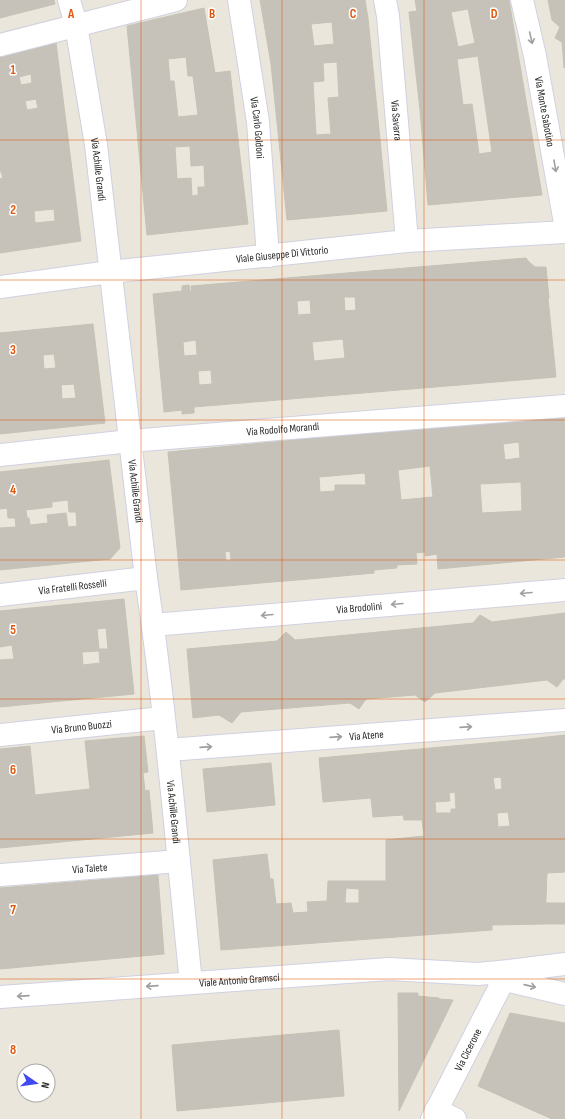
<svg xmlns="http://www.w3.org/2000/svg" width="565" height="1119" font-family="'Sofia Sans Condensed',sans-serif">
	<rect width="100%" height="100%" fill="#eae6db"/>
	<g fill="#c6c2ba" stroke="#c5c2b5" fill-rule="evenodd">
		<polygon points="0,0 54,0 55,4 0,18"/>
		<path d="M260 0H365L368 18 387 211 287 220 271 64ZM332 22 334 44 314 46 311 24ZM337 62 339 97 328 98 331 134 316 135 313 82 324 81 323 63Z"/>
		<path d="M415 0H509L542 195 428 205 420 110 409 12 417 11ZM468 9 475 43 458 47 451 12ZM478 56 492 152 479 154 472 104 463 105 457 59Z"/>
		<polygon points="548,0 565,0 565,67 564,68 562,42 555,38 560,27 552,20"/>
		<path d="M204 8 215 73 230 71 248 224 147 235 127 26ZM186 57 188 76H193L198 115 178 117 174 81H170L168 59ZM190 146 191 166 204 165 205 187H198V195L192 196 191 178 177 179 175 147Z"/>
		<path d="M56 43 81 241 0 253V179L3 178 0 169V57ZM31 74 32 83 21 85 19 77ZM36 99 38 108 27 110 25 101ZM54 209 55 221 35 223 34 211Z"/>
		<path d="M526 258 528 261 535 267H546L549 298H548L556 377 194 407V413L182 414V410L164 412 153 294 182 291V286L189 285 190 291H192L191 286ZM344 297H355L356 310 345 311ZM310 300 311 314 298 315 297 301ZM343 339 345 358 314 361 312 342ZM196 340 197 355 184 356 183 342ZM211 370 212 384 199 385 198 371Z"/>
		<path d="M93 324 105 423 0 434V333ZM54 354 56 368 44 369 43 355ZM74 384 76 398 62 399 61 385Z"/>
		<path d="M564 418 565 432V557L438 569 437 554 425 556V552L416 553 417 564 397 565V568L374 570V573L309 579 299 479 249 483 261 583 181 590 168 452 430 427ZM519 442 520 458 505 460 503 444ZM430 466 433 497 401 500 398 470ZM365 473 366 485H335V491L320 492 319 477ZM521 482 522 511 482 513 480 484ZM230 551 231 560 226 561 225 552Z"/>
		<path d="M109 460 120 548 110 559 0 570V528L16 527 15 518H8L7 508 0 509V472ZM68 500 69 512H76L77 526 68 527 66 513 47 515 48 523 30 525 29 518H27L26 510 52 507V502Z"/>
		<polygon points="299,479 309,579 261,583 249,483"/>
		<path d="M124 599 134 694 0 707V660L14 659 12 645 0 647V611ZM106 628 108 649H99L97 629ZM99 651 100 663 83 665 82 652Z"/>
		<polygon points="565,613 565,679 563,679 557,687 547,680 435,693 425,702 415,695 366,699 359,709 350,703 241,712 232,723 219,715 193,718 187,649 277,641 286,632 295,640 473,623 480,615 492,622"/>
		<polygon points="565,735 565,821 527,823 520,740"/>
		<polygon points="144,736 148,772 143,773 145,791 149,790 153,833 0,848 0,749 30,746 35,795 90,789 85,741"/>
		<path d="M520 740 527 823 549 822 545 924 492 925V930L221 950 213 860 267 854 270 879H273L276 904 291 903 293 913 308 912 307 902 327 901 328 881H386V840L424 836 422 820H404L403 815 373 817 371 798 323 802 319 758ZM501 777 502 789 495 790 493 778ZM455 792 456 809H451V813H436L435 802 450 801 449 793ZM508 812 510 826 498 827 497 813ZM346 888 359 889V903H345Z"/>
		<polygon points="271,763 275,805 207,812 203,769"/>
		<polygon points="565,821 565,872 547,873 549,822"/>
		<polygon points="158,875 164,954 0,969 0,888"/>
		<polygon points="546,903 565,903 565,924 545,924"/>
		<polygon points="398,993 418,993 418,996 439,998 439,999 453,1000 399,1111"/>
		<polygon points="510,1013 565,1023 565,1119 552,1119 478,1086"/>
		<polygon points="339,1030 344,1096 177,1111 172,1045"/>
	</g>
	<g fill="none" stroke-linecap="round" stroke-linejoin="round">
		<defs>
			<g id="street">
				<path id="s1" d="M69 0 76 25 96 145 146 578C166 712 177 848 191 983"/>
				<path id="s2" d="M239 0 258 122 268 256"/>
				<path id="s3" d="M385 0 388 16 407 241"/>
				<path id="s4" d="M522 0 535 56 565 223"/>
				<polyline points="0,45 176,0"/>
				<path id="s5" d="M0 287 110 272 407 241 565 232"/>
				<path id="s6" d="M0 455 130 441 565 406"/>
				<path id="s7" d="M0 595 146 578"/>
				<path id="s8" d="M153 625 565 590"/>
				<path id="s9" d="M0 735 163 718"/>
				<path id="s10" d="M168 750 565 720"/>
				<path id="s11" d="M0 875 179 861"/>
				<polyline points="497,978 565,994"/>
				<path id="s12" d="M0 997 389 969 478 974 509 971 565 964"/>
				<polyline points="436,1110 455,1119"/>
				<path id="s13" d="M432 1119 504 979"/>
			</g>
		</defs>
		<use href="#street" stroke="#d0d1e1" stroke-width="24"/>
		<use href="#street" stroke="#fff" stroke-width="22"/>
	</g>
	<defs><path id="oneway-shaft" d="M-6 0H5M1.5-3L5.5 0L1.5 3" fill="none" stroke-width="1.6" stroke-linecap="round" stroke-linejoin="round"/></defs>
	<g stroke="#9f9f9f">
		<use href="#oneway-shaft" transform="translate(531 38) rotate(77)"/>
		<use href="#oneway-shaft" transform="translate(555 166) rotate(80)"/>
		<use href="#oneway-shaft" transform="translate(526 593) rotate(175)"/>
		<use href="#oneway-shaft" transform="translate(397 604) rotate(175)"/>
		<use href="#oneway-shaft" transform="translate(267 615) rotate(175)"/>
		<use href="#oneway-shaft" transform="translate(466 727) rotate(-4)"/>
		<use href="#oneway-shaft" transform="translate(336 737) rotate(-4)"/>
		<use href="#oneway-shaft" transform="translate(206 747) rotate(-4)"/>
		<use href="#oneway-shaft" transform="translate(152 986) rotate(176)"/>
		<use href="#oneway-shaft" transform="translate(530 986) rotate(13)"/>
		<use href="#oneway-shaft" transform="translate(23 996) rotate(176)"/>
	</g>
	<path fill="none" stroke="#de570d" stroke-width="1" stroke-opacity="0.55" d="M141 0V1119M282 0V1119M424 0V1119M0 140H565M0 280H565M0 420H565M0 560H565M0 699H565M0 839H565M0 979H565"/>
	<g text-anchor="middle" stroke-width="3" stroke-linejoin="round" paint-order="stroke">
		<g font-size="11" fill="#292929" stroke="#fff">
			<text dy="4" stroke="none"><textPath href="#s4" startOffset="114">Via Monte Sabotino</textPath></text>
			<text dy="4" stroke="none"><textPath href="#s3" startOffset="121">Via Savarra</textPath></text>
			<text dy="4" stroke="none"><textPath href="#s2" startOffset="129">Via Carlo Goldoni</textPath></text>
			<text dy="4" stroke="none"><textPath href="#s1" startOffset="172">Via Achille Grandi</textPath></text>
			<text dy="4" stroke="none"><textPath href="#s5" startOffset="284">Viale Giuseppe Di Vittorio</textPath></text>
			<text dy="4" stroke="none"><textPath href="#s6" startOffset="284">Via Rodolfo Morandi</textPath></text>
			<text dy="4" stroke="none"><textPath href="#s1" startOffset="496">Via Achille Grandi</textPath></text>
			<text dy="4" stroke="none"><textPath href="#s7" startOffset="73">Via Fratelli Rosselli</textPath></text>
			<text dy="4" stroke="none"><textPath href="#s8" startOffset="207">Via Brodolini</textPath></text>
			<text dy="4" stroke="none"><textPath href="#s9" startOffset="82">Via Bruno Buozzi</textPath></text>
			<text dy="4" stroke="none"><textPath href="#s10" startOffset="199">Via Atene</textPath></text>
			<text dy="4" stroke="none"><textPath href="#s1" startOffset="819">Via Achille Grandi</textPath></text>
			<text dy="4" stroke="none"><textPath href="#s11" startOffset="90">Via Talete</textPath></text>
			<text dy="4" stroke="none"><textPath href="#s12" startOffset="240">Viale Antonio Gramsci</textPath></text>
			<text dy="4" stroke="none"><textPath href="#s13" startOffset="78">Via Cicerone</textPath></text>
		</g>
	</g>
	<g font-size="13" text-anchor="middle" font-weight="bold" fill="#de570d" stroke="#fff" stroke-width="3" stroke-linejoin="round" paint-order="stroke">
		<text x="71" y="18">A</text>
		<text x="212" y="18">B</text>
		<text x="353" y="18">C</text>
		<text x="494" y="18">D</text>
		<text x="13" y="74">1</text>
		<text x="13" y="214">2</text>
		<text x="13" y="354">3</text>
		<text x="13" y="494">4</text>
		<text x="13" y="634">5</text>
		<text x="13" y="774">6</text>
		<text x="13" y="914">7</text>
		<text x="13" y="1054">8</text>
	</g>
	<g transform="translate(36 1083) rotate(103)"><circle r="19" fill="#ffffff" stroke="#a9a9a9"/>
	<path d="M0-3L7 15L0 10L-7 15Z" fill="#414af1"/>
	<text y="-6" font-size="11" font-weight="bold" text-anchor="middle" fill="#292929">N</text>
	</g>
</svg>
